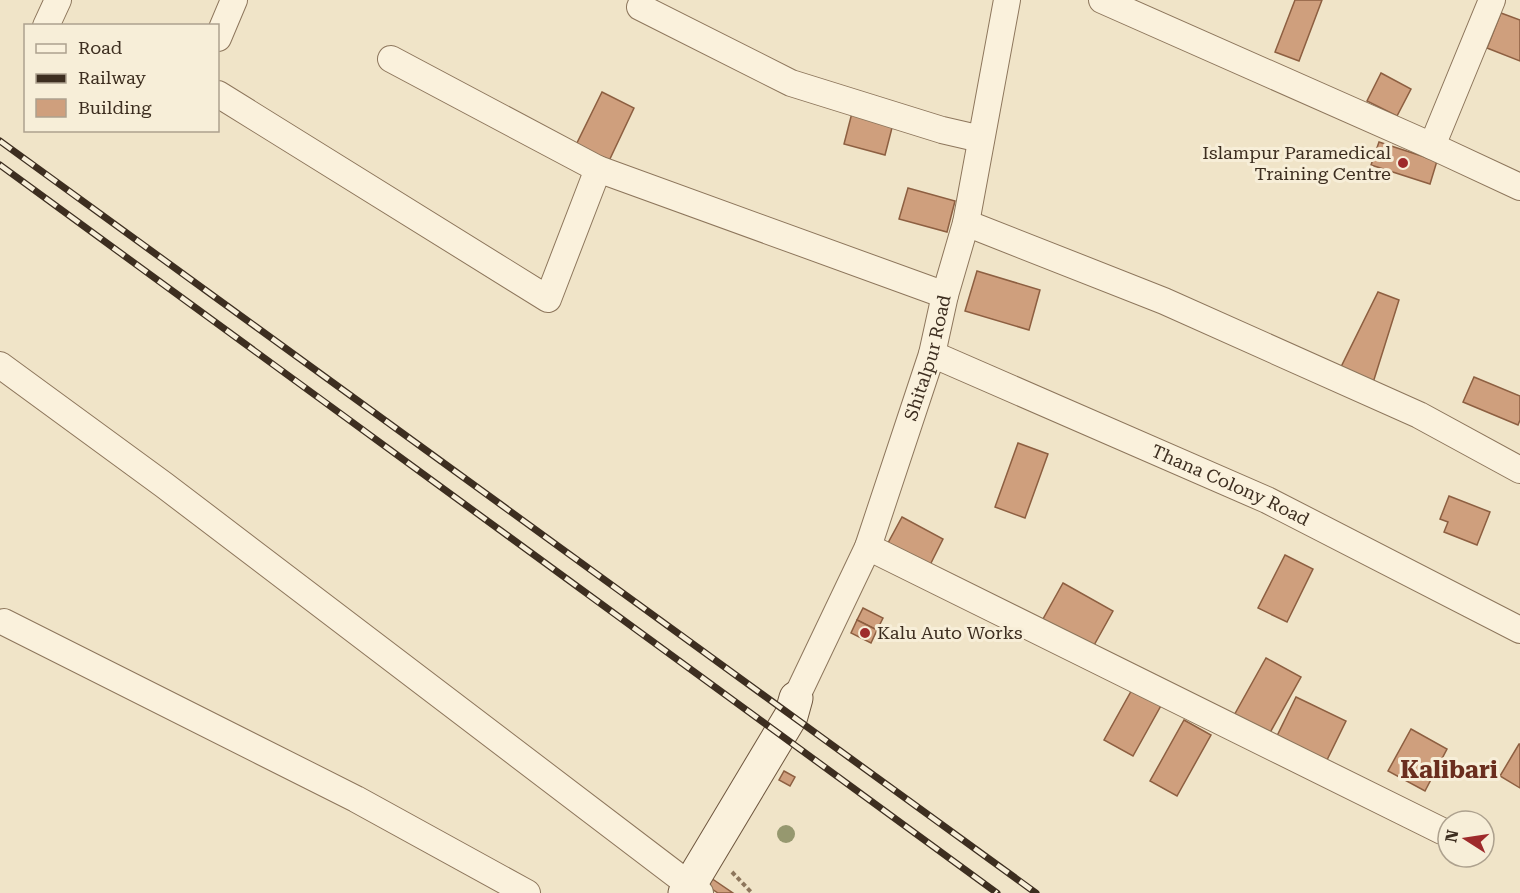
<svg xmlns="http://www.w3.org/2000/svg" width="1520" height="893" font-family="'Roboto Serif',serif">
	<rect width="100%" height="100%" fill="#f0e4c8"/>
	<g fill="#cf9f7d" stroke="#8d5f41" stroke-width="1.5">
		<polygon points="1295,0 1322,0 1299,61 1275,52"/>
		<polygon points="1501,13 1520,20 1520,61 1487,48"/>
		<polygon points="1381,73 1411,89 1397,116 1367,101"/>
		<polygon points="602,92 634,108 608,163 575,147"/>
		<polygon points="853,109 894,120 885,155 844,144"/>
		<polygon points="1379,142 1437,161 1430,184 1371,165"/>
		<polygon points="908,188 955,201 947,232 899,219"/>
		<polygon points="977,271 1040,290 1029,330 965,311"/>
		<polygon points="1378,292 1399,300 1372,386 1339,371"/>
		<polygon points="1474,377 1520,396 1520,420 1518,425 1463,402"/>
		<polygon points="1018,443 1048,454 1025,518 995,507"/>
		<polygon points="1449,496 1490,512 1477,545 1444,532 1448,522 1440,519"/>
		<polygon points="902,517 943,539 930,565 888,543"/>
		<polygon points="1285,555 1313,569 1287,622 1258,608"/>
		<polygon points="1063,583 1113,611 1093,647 1043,619"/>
		<polygon points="863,608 883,618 877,630 857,620"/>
		<polygon points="857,620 877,630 871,643 851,633"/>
		<polygon points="1266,658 1301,677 1267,738 1232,719"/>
		<polygon points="1134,686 1163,702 1133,756 1104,740"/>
		<polygon points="1296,697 1346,721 1325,764 1275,740"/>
		<polygon points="1184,720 1211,735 1177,796 1150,781"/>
		<polygon points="1411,729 1447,749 1425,791 1388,771"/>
		<polygon points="1519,744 1520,744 1520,788 1500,776"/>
		<polygon points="784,771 795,777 790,786 779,780"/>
		<polygon points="711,878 733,893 718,893 706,885"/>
	</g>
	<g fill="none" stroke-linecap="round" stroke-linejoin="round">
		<defs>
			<g id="street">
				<polyline points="1102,0 1432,146 1520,187"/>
				<polyline points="640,7 791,83 942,130 981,139"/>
				<polyline points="46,26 58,0"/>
				<polyline points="218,38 234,0"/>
				<polyline points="391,59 598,169"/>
				<polyline points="218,94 548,299 598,169 945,295"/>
				<polyline points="1432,146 1492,0"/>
				<polyline points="966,223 1164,301 1419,415 1520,470"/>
				<path id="s1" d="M932 354 1267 500 1520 630"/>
				<polyline points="0,365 164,485 700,893"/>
				<polyline points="868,547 1442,831"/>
				<polyline points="4,622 356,799 527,893"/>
				<path id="s2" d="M796 698 868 547 932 354 945 295 966 223 1007 0"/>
			</g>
			<polyline id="secondary" points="685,893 791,716 796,698"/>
		</defs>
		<use href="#street" stroke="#8d765c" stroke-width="28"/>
		<use href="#secondary" stroke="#6f573f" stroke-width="35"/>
		<polyline stroke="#8d765c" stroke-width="4" stroke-dasharray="4.5 3" stroke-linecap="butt" points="732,872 752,893"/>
		<use href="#street" stroke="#faf1dc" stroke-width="26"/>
		<use href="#secondary" stroke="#faf1dc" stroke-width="33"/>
		<defs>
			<g id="rail">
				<polyline points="0,141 1036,893"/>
				<polyline points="0,165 997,893"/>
			</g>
		</defs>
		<use href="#rail" stroke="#3d2e20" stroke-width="7"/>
		<use href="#rail" stroke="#f7eed8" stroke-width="4.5" stroke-dasharray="14" stroke-linecap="butt"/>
	</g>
	<circle fill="#96986f" cx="786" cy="834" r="9"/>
	<g fill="#9e2a2b" stroke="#f7eed8" stroke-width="2">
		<circle cx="1403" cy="163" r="6"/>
		<circle cx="865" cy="633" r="6"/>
	</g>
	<g text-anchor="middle" stroke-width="6" stroke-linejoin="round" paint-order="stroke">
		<g font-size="18" fill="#3d2e20" stroke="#f7eed8" text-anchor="end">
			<text x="1391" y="159">Islampur Paramedical<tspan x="1391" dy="21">Training Centre</tspan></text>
			<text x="877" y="639" text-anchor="start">Kalu Auto Works</text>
		</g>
		<g font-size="18" fill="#3d2e20" stroke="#f7eed8">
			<text dy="6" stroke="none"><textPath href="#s2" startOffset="366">Shitalpur Road</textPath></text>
			<text dy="6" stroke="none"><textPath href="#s1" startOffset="326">Thana Colony Road</textPath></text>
		</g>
		<g font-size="24" font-weight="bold" fill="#6b2e1e" stroke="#f7eed8">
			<text x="1449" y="778">Kalibari</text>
		</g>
	</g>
	<rect x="24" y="24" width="195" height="108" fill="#f7eed8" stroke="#ada18e" stroke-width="1.5"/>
	<rect x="36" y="44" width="30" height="9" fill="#faf1dc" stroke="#ada18e" stroke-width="1.5"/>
	<text x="78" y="54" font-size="18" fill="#3d2e20">Road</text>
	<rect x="36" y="74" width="30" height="9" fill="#3d2e20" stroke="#ada18e" stroke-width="1.5"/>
	<text x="78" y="84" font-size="18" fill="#3d2e20">Railway</text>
	<rect x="36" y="99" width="30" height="18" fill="#cf9f7d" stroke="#ada18e" stroke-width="1.5"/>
	<text x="78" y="114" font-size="18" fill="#3d2e20">Building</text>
	<g transform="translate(1466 839) rotate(282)"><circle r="28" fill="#f7eed8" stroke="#ada18e" stroke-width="1.5"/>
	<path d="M0-4.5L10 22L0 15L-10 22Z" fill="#9e2a2b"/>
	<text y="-9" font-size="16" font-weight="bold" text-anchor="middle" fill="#3d2e20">N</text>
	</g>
</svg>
